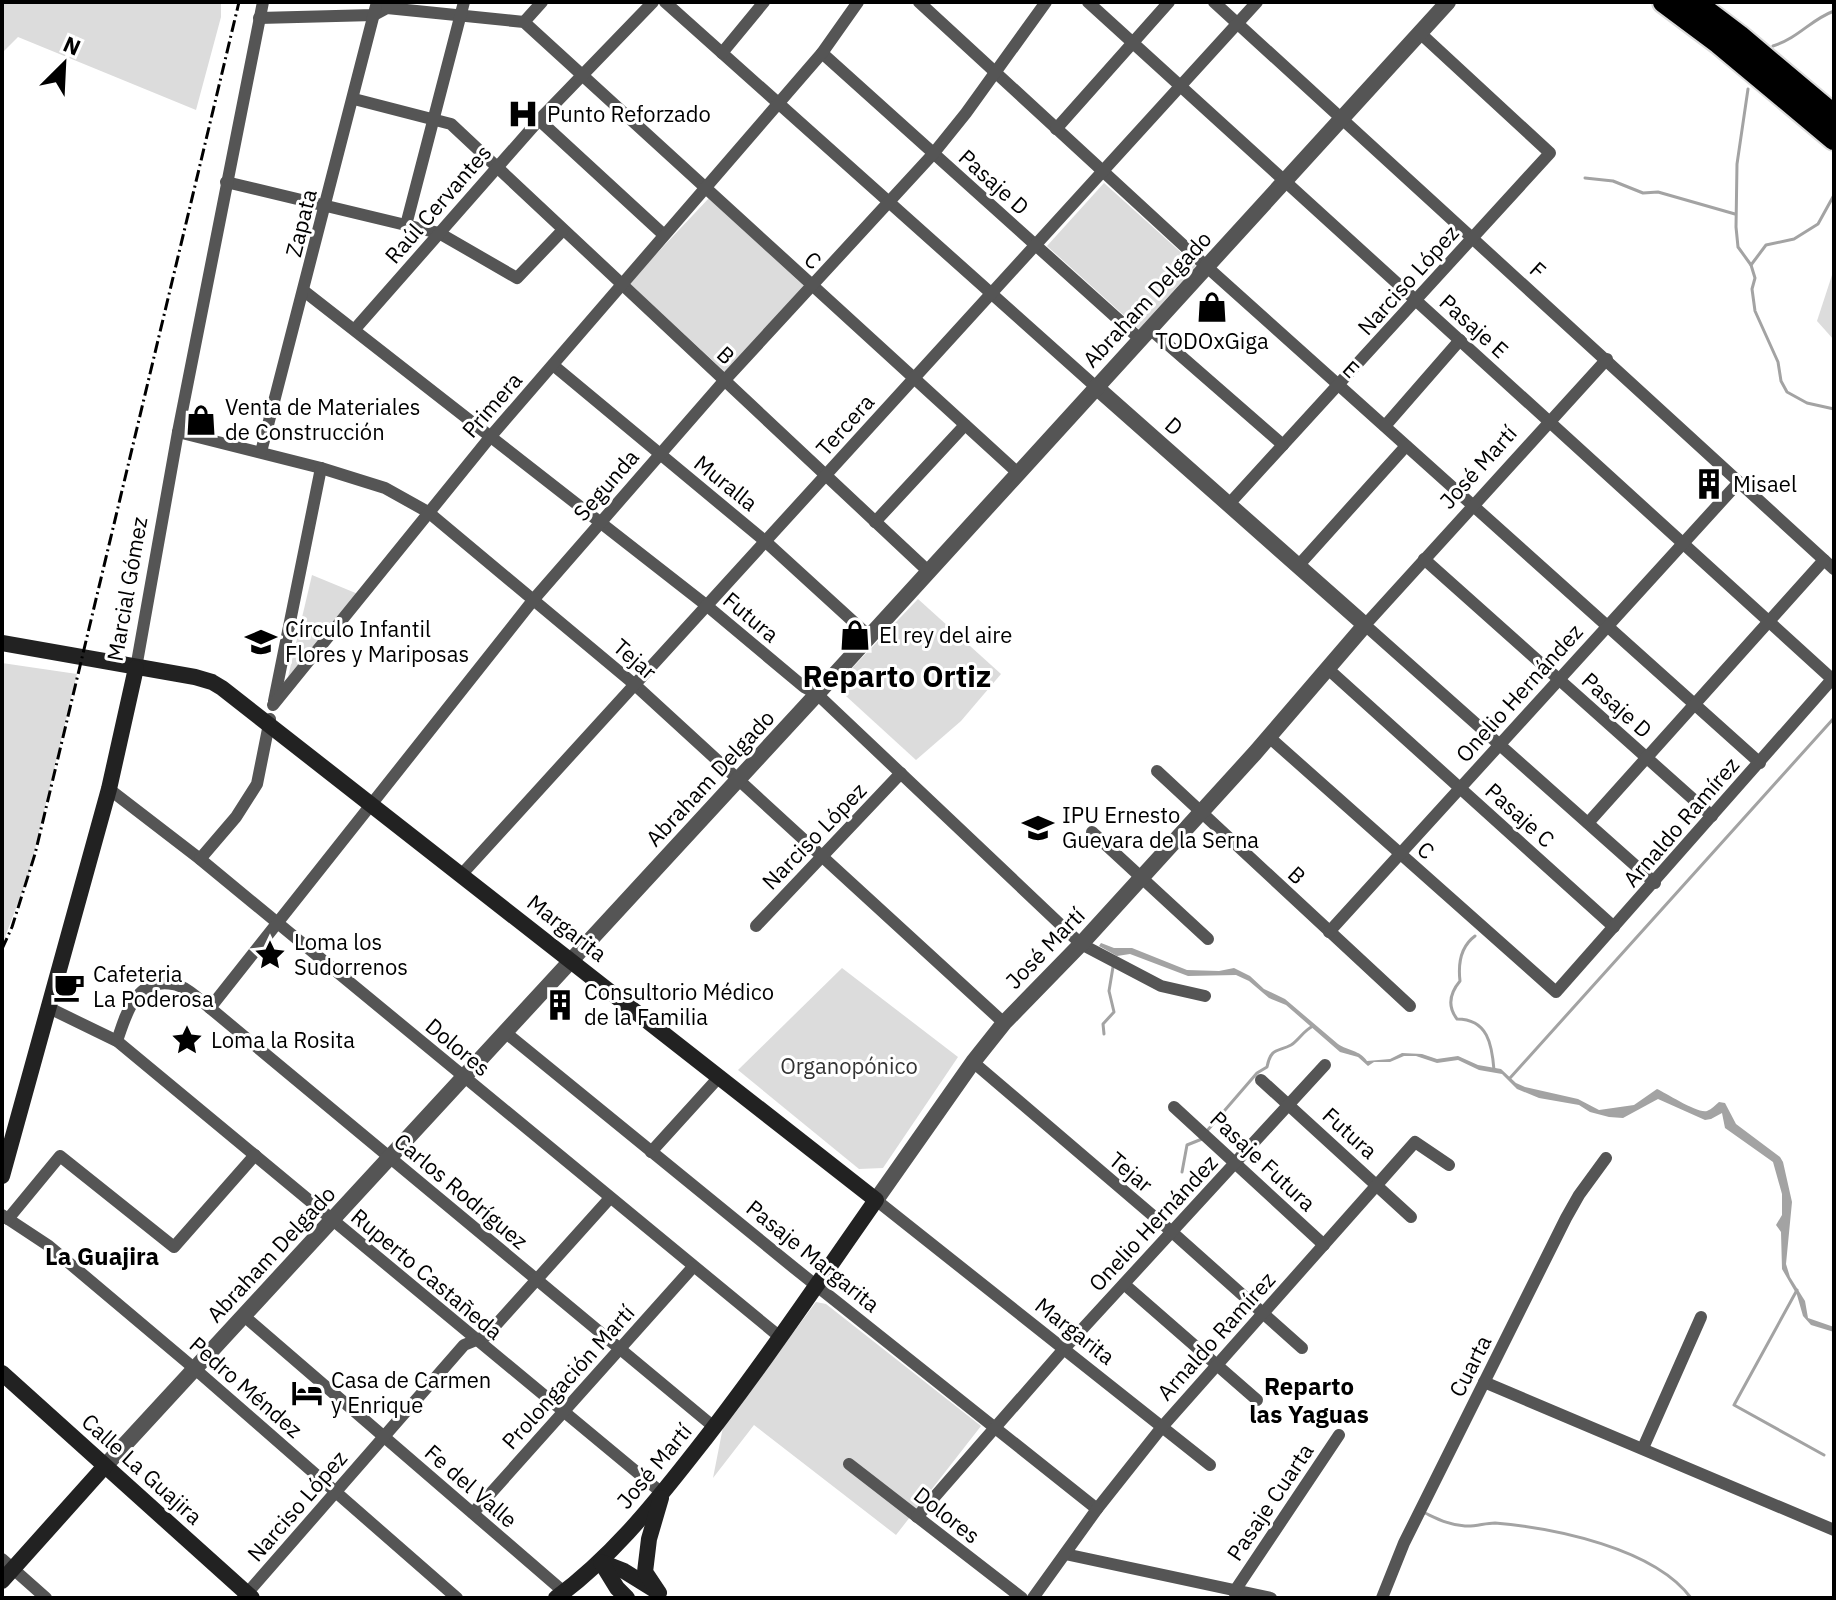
<svg xmlns="http://www.w3.org/2000/svg" width="1836" height="1600" font-family="'IBM Plex Sans',sans-serif">
	<rect width="100%" height="100%" fill="#fff"/>
	<g fill="#dcdcdc">
		<polygon points="2,2 221,2 221,17 196,110 18,37 2,53"/>
		<polygon points="1104,183 1196,266 1139,329 1047,246"/>
		<polygon points="709,198 805,287 725,372 629,283"/>
		<polygon points="1834,269 1834,340 1817,321"/>
		<polygon points="312,575 358,594 288,677"/>
		<polygon points="918,599 1001,674 961,721 916,760 835,686"/>
		<polygon points="2,663 77,674 29,874 2,945"/>
		<polygon points="842,968 958,1057 883,1168 859,1169 738,1070"/>
		<polygon points="816,1302 826,1304 981,1426 896,1535 754,1425 713,1478 723,1427"/>
	</g>
	<path fill="#a3a3a3" d="M1101 943 1114 948H1132L1187 970 1219 971 1234 968 1250 976 1264 989 1285 999 1338 1044C1348 1051 1360 1050 1367 1061L1390 1059 1402 1053 1422 1054 1437 1059 1458 1056 1478 1065 1501 1069 1516 1083 1525 1087 1578 1099 1599 1110 1634 1105 1657 1089C1666 1093 1698 1114 1707 1111 1712 1109 1715 1105 1719 1102L1725 1103 1736 1124 1780 1157 1783 1162 1792 1202 1786 1264 1790 1277 1805 1301 1808 1318 1834 1327V1332L1811 1325 1803 1316 1797 1295 1782 1269 1781 1232 1776 1225 1782 1215V1194L1773 1162 1725 1128 1722 1113 1711 1119 1705 1120 1658 1099 1623 1118 1609 1117 1590 1112 1579 1105 1539 1098 1517 1089 1502 1074 1479 1070 1458 1060 1437 1063 1416 1056H1404L1390 1062H1374L1368 1066 1358 1057 1340 1052 1286 1005 1269 998 1249 981 1236 975 1188 976 1130 954 1117 956 1099 946Z"/>
	<g fill="none" stroke-linecap="round" stroke-linejoin="round">
		<g stroke="#a3a3a3" stroke-width="3">
			<path d="M1773 46C1800 37 1810 20 1834 11"/>
			<polyline points="1748,89 1737,164 1736,227 1738,247 1751,265 1755,278 1752,289 1755,311 1778,362 1781,381 1787,392 1807,403 1834,409"/>
			<polyline points="1585,178 1613,181 1643,193 1658,192 1735,214"/>
			<polyline points="1751,265 1766,245 1794,239 1818,224 1834,195"/>
			<path d="M1475 936C1460 947 1458 964 1460 981 1450 993 1447 1006 1457 1019 1488 1019 1492 1045 1494 1070"/>
			<polyline points="1104,1034 1103,1024 1114,1012 1109,991 1113,967"/>
			<polyline points="1510,1078 1834,718"/>
			<path d="M1206 1132 1257 1073 1267 1067C1271 1047 1278 1052 1291 1045 1299 1040 1303 1031 1313 1026"/>
			<polyline points="1182,1172 1187,1145 1202,1139"/>
			<polyline points="1797,1290 1734,1405 1824,1455"/>
			<path d="M1425 1513C1438 1519 1449 1525 1465 1526 1475 1527 1485 1523 1495 1523 1554 1528 1654 1548 1691 1598"/>
		</g>
		<defs>
			<g id="trunk">
				<polyline points="1664,2 1719,43 1834,139"/>
				<polyline points="1694,2 1739,36 1834,116"/>
			</g>
		</defs>
		<use href="#trunk" stroke="#dbdbdb" stroke-width="26"/>
		<g stroke="#555" stroke-width="12">
			<polyline points="665,2 1096,387"/>
			<polyline points="919,2 1207,267 1760,763"/>
			<polyline points="1088,2 1832,679"/>
			<polyline points="1214,2 1834,569"/>
			<polyline points="259,18 374,15 387,8 524,22 1018,473"/>
			<polyline points="524,22 542,2"/>
			<polyline points="722,53 764,2"/>
			<polyline points="822,53 1140,339"/>
			<polyline points="354,99 451,124 928,571"/>
			<polyline points="539,120 664,235"/>
			<polyline points="1056,129 1169,2"/>
			<polyline points="226,182 439,233 517,278 563,230"/>
			<polyline points="406,225 464,2"/>
			<polyline points="304,291 706,605 804,687 817,694 1081,944 1161,986 1205,996"/>
			<polyline points="355,329 539,120 653,2"/>
			<polyline points="1150,329 1283,445"/>
			<polyline points="1607,359 1365,625 1655,883"/>
			<polyline points="553,365 766,542 869,636"/>
			<polyline points="1385,426 1460,340"/>
			<polyline points="178,432 321,468 385,488 428,512 634,684 1004,1023"/>
			<polyline points="261,452 377,2"/>
			<polyline points="1229,504 1550,153 1420,33"/>
			<polyline points="875,522 965,425"/>
			<polyline points="1424,559 1712,816"/>
			<polyline points="1298,566 1406,446"/>
			<polyline points="136,668 178,432 263,2"/>
			<polyline points="1328,669 1614,927"/>
			<polyline points="274,701 321,468"/>
			<polyline points="273,705 491,436 822,53 858,2"/>
			<polyline points="1269,737 1556,992 1834,677"/>
			<polyline points="1157,771 1410,1006"/>
			<polyline points="109,789 200,859 780,1337"/>
			<polyline points="1588,823 1824,560"/>
			<polyline points="1092,832 1208,939"/>
			<polyline points="200,859 236,817 257,784 270,719"/>
			<polyline points="462,874 1257,2"/>
			<polyline points="756,926 901,773"/>
			<polyline points="1329,932 1739,482"/>
			<polyline points="47,1007 117,1041 662,1493"/>
			<polyline points="210,1008 534,599 724,381 933,154 966,113 1046,2"/>
			<polyline points="506,1033 793,1267 1097,1509"/>
			<path d="M117 1041C126 1014 136 977 173 984 186 986 200 1000 210 1008L714 1427"/>
			<polyline points="973,1062 1172,1232 1302,1348"/>
			<polyline points="1261,1080 1411,1217"/>
			<polyline points="1174,1107 1324,1245"/>
			<polyline points="651,1152 720,1076"/>
			<polyline points="876,1200 1210,1465"/>
			<polyline points="2,1215 49,1246 195,1369 457,1598"/>
			<polyline points="8,1219 60,1156 174,1247 255,1155"/>
			<polyline points="1124,1284 1257,1400"/>
			<polyline points="244,1316 564,1592"/>
			<polyline points="1484,1382 1834,1530"/>
			<polyline points="1643,1448 1701,1317"/>
			<polyline points="849,1464 1022,1598"/>
			<polyline points="473,1513 693,1267"/>
			<polyline points="917,1517 1063,1350 1325,1065"/>
			<polyline points="1065,1554 1271,1598"/>
			<polyline points="2,1559 46,1598"/>
			<polyline points="1234,1592 1339,1435"/>
			<polyline points="243,1598 464,1345 486,1336 610,1198"/>
			<polyline points="1033,1598 1097,1509 1162,1427 1415,1142 1449,1165"/>
			<polyline points="1382,1598 1404,1543 1566,1218 1579,1195 1606,1158"/>
		</g>
		<g stroke="#555" stroke-width="16">
			<polyline points="876,1200 973,1062 1004,1023 1081,944 1255,753 1365,625 1096,387"/>
			<polyline points="105,1466 817,694 1448,2"/>
		</g>
		<g stroke="#222" stroke-width="16">
			<path d="M2 643 195 677 212 682 222 688 876 1200C815 1287 756 1375 690 1458 650 1509 609 1559 556 1598"/>
			<polyline points="2,1176 109,789 136,668"/>
			<polyline points="2,1373 252,1598"/>
			<polyline points="601,1562 624,1571 653,1589"/>
			<polyline points="601,1562 617,1588 627,1598"/>
			<polyline points="2,1581 105,1466"/>
			<polyline points="659,1593 645,1572 649,1539 661,1498"/>
		</g>
		<use href="#trunk" stroke="#000" stroke-width="22"/>
		<polyline stroke="#000" stroke-width="3" stroke-dasharray="12 4 2 4" stroke-linecap="butt" points="2,949 12,927 35,854 239,2"/>
	</g>
	<defs>
		<symbol id="hospital-bare" viewBox="-9 -9 18 18"><path d="M-5-5h3v3.5h4V-5h3V5h-3V1.5h-4V5h-3Z" fill="#000" stroke="#fff" stroke-width="2.5" paint-order="stroke"/></symbol>
		<symbol id="shop-bare" viewBox="-9 -9 18 18"><path d="M-5-2.5h2.3a2.7 3.5 0 0 1 5.4 0H5L5.5 6h-11ZM-1.5-2.5h3a1.5 2.3 0 0 0-3 0Z" fill="#000" stroke="#fff" stroke-width="2.5" paint-order="stroke"/></symbol>
		<symbol id="building-bare" viewBox="-9 -9 18 18"><path d="M-4-6H4V6H1V3H-1V6H-4ZM-2.5-4.3h1.7v1.8h-1.7ZM.8-4.3h1.7v1.8H.8ZM-2.5-1h1.7V.8h-1.7ZM.8-1h1.7V.8H.8Z" fill="#000" stroke="#fff" stroke-width="2.5" paint-order="stroke"/></symbol>
		<symbol id="school-bare" viewBox="-9 -9 18 18"><path d="M0-5L7-2L0 1L-7-2ZM-4 1L0 2.5L4 1V4Q0 6-4 4Z" fill="#000" stroke="#fff" stroke-width="2.5" paint-order="stroke"/></symbol>
		<symbol id="sight-bare" viewBox="-9 -9 18 18"><path d="M0-6L1.8-2.2L6-1.7L2.9 1.2L3.7 5.4L0 3.3L-3.7 5.4L-2.9 1.2L-6-1.7L-1.8-2.2Z" fill="#000" stroke="#fff" stroke-width="2.5" paint-order="stroke"/></symbol>
		<symbol id="cafe-bare" viewBox="-9 -9 18 18"><path d="M-5.5-4.5H6V0H3Q3 3.5 0 3.5H-2.5Q-5.5 3.5-5.5 0ZM3-3.2v2h1.7v-2ZM-6 4.5H4V6H-6Z" fill="#000" stroke="#fff" stroke-width="2.5" paint-order="stroke"/></symbol>
		<symbol id="hotel-bare" viewBox="-9 -9 18 18"><path d="M-6-4.5h1.5V1H6V5H4.5V3h-9V5H-6ZM-4 0a1.8 1.8 0 1 1 3.6 0ZM.5 0V-2.5h3Q6-2.5 6 0Z" fill="#000" stroke="#fff" stroke-width="2.5" paint-order="stroke"/></symbol>
	</defs>
	<g fill-rule="evenodd">
		<use href="#hospital-bare" x="501" y="92" width="44" height="44"/>
		<use href="#shop-bare" x="1190" y="285" width="44" height="44"/>
		<use href="#shop-bare" x="179" y="398" width="44" height="44"/>
		<use href="#building-bare" x="1687" y="462" width="44" height="44"/>
		<use href="#shop-bare" x="833" y="613" width="44" height="44"/>
		<use href="#school-bare" x="239" y="620" width="44" height="44"/>
		<use href="#school-bare" x="1016" y="806" width="44" height="44"/>
		<use href="#sight-bare" x="248" y="933" width="44" height="44"/>
		<use href="#cafe-bare" x="47" y="965" width="44" height="44"/>
		<use href="#building-bare" x="538" y="983" width="44" height="44"/>
		<use href="#sight-bare" x="165" y="1018" width="44" height="44"/>
		<use href="#hotel-bare" x="285" y="1371" width="44" height="44"/>
	</g>
	<g text-anchor="middle" stroke-width="6" stroke-linejoin="round" paint-order="stroke">
		<g font-size="22" fill="#000" stroke="#fff" text-anchor="start">
			<text x="547" y="122">Punto Reforzado</text>
			<text x="1212" y="349" text-anchor="middle">TODOxGiga</text>
			<text x="225" y="415">Venta de Materiales<tspan x="225" dy="25">de Construcción</tspan></text>
			<text x="1733" y="492">Misael</text>
			<text x="285" y="637">Círculo Infantil<tspan x="285" dy="25">Flores y Mariposas</tspan></text>
			<text x="879" y="643">El rey del aire</text>
			<text x="1062" y="823">IPU Ernesto<tspan x="1062" dy="25">Guevara de la Serna</tspan></text>
			<text x="294" y="950">Loma los<tspan x="294" dy="25">Sudorrenos</tspan></text>
			<text x="93" y="982">Cafeteria<tspan x="93" dy="25">La Poderosa</tspan></text>
			<text x="584" y="1000">Consultorio Médico<tspan x="584" dy="25">de la Familia</tspan></text>
			<text x="211" y="1048">Loma la Rosita</text>
			<text x="331" y="1388">Casa de Carmen<tspan x="331" dy="25">y Enrique</tspan></text>
		</g>
		<g font-size="22" fill="#000" stroke="#fff">
			<text transform="translate(994 182) rotate(42)" y="8">Pasaje D</text>
			<text transform="translate(438 204) rotate(-49)" y="8">Raúl Cervantes</text>
			<text transform="translate(301 223) rotate(-76)" y="8">Zapata</text>
			<text transform="translate(813 260) rotate(42)" y="8">C</text>
			<text transform="translate(1538 270) rotate(42)" y="8">F</text>
			<text transform="translate(1408 280) rotate(-48)" y="8">Narciso López</text>
			<text transform="translate(1147 299) rotate(-47)" y="8">Abraham Delgado</text>
			<text transform="translate(1474 326) rotate(42)" y="8">Pasaje E</text>
			<text transform="translate(726 355) rotate(43)" y="8">B</text>
			<text transform="translate(1351 369) rotate(42)" y="8">E</text>
			<text transform="translate(492 405) rotate(-49)" y="8">Primera</text>
			<text transform="translate(845 425) rotate(-48)" y="8">Tercera</text>
			<text transform="translate(1174 426) rotate(41)" y="8">D</text>
			<text transform="translate(1478 467) rotate(-48)" y="8">José Martí</text>
			<text transform="translate(726 483) rotate(39)" y="8">Muralla</text>
			<text transform="translate(606 485) rotate(-49)" y="8">Segunda</text>
			<text transform="translate(127 589) rotate(-80)" y="8">Marcial Gómez</text>
			<text transform="translate(751 617) rotate(40)" y="8">Futura</text>
			<text transform="translate(635 659) rotate(41)" y="8">Tejar</text>
			<text transform="translate(1519 693) rotate(-48)" y="8">Onelio Hernández</text>
			<text transform="translate(1617 705) rotate(42)" y="8">Pasaje D</text>
			<text transform="translate(710 778) rotate(-47)" y="8">Abraham Delgado</text>
			<text transform="translate(1520 815) rotate(42)" y="8">Pasaje C</text>
			<text transform="translate(1681 822) rotate(-49)" y="8">Arnaldo Ramírez</text>
			<text transform="translate(814 836) rotate(-46)" y="8">Narciso López</text>
			<text transform="translate(1426 850) rotate(42)" y="8">C</text>
			<text transform="translate(1297 875) rotate(43)" y="8">B</text>
			<text transform="translate(567 928) rotate(38)" y="8">Margarita</text>
			<text transform="translate(1045 948) rotate(-46)" y="8">José Martí</text>
			<text transform="translate(458 1047) rotate(40)" y="8">Dolores</text>
			<text transform="translate(1350 1133) rotate(42)" y="8">Futura</text>
			<text transform="translate(1263 1161) rotate(43)" y="8">Pasaje Futura</text>
			<text transform="translate(1131 1172) rotate(40)" y="8">Tejar</text>
			<text transform="translate(461 1191) rotate(40)" y="8">Carlos Rodríguez</text>
			<text transform="translate(1153 1223) rotate(-47)" y="8">Onelio Hernández</text>
			<text transform="translate(271 1254) rotate(-47)" y="8">Abraham Delgado</text>
			<text transform="translate(813 1256) rotate(39)" y="8">Pasaje Margarita</text>
			<text transform="translate(427 1274) rotate(40)" y="8">Ruperto Castañeda</text>
			<text transform="translate(1075 1331) rotate(38)" y="8">Margarita</text>
			<text transform="translate(1216 1336) rotate(-48)" y="8">Arnaldo Ramírez</text>
			<text transform="translate(1470 1366) rotate(-63)" y="8">Cuarta</text>
			<text transform="translate(568 1377) rotate(-48)" y="8">Prolongación Martí</text>
			<text transform="translate(246 1387) rotate(41)" y="8">Pedro Méndez</text>
			<text transform="translate(654 1466) rotate(-50)" y="8">José Martí</text>
			<text transform="translate(142 1469) rotate(42)" y="8">Calle La Guajira</text>
			<text transform="translate(471 1486) rotate(41)" y="8">Fe del Valle</text>
			<text transform="translate(1270 1502) rotate(-56)" y="8">Pasaje Cuarta</text>
			<text transform="translate(297 1506) rotate(-49)" y="8">Narciso López</text>
			<text transform="translate(947 1515) rotate(38)" y="8">Dolores</text>
		</g>
		<g font-size="22" fill="#333" stroke="#fff">
			<text x="849" y="1074">Organopónico</text>
		</g>
		<g font-size="24" font-weight="bold" fill="#000" stroke="#fff">
			<text x="102" y="1265">La Guajira</text>
			<text x="1309" y="1395">Reparto<tspan x="1309" dy="28">las Yaguas</tspan></text>
		</g>
		<g font-size="30" font-weight="bold" fill="#000" stroke="#fff">
			<text x="897" y="687">Reparto Ortiz</text>
		</g>
	</g>
	<rect width="1836" height="1600" fill="none" stroke="#000000" stroke-width="8"/>
	<g transform="translate(64 64) rotate(24)" stroke="#ffffff" stroke-width="6" paint-order="stroke">
	<path d="M0-6L14 30L0 20L-14 30Z" fill="#000000"/>
	<text y="-12" font-size="22" font-weight="bold" text-anchor="middle" fill="#000000">N</text>
	</g>
</svg>
